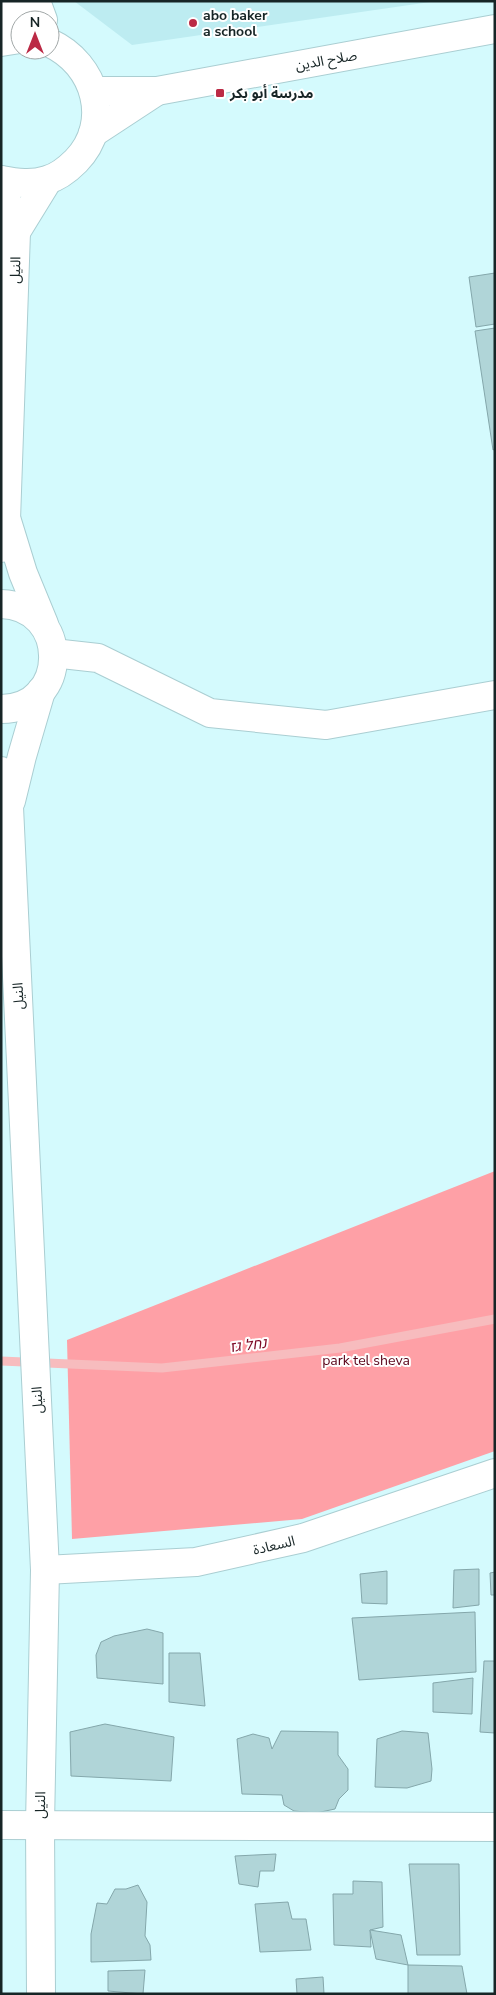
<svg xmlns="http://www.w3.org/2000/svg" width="496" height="1995" font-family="'Nunito Sans','Noto Sans Arabic',Heebo,sans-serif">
	<rect width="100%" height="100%" fill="#d4fafd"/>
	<polygon fill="#bdecf1" points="74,1 437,1 132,45"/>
	<polygon fill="#fea0a6" points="495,1171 495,1451 302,1519 72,1539 67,1340"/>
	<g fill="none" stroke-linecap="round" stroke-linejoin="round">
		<polyline stroke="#f7bcbe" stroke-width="9" points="1,1361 162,1368 340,1348 495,1319"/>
	</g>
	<g fill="#b0d5d8" stroke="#84a7ab">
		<polygon points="495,273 495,324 476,327 469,277"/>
		<polygon points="495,328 495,449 493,450 475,331"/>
		<polygon points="479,1569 479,1605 453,1608 454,1570"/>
		<polygon points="387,1571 387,1604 362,1603 360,1574"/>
		<polygon points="495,1572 495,1595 491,1595 490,1573"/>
		<polygon points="475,1612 476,1672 359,1680 352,1618"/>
		<polygon points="147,1629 163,1633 163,1684 97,1678 96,1655 101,1642 114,1636"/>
		<polygon points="169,1653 200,1653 205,1706 169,1702"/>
		<polygon points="484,1661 495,1661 495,1733 480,1732"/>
		<polygon points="473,1678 472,1714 433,1712 433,1683"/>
		<polygon points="105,1724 174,1737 171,1781 71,1776 70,1732"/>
		<polygon points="281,1731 338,1732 338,1755 348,1769 348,1790 339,1799 335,1809 316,1813 294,1811 284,1805 282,1795 242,1794 237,1739 253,1734 269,1738 272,1749"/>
		<polygon points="402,1731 428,1733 432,1769 431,1781 407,1788 375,1787 377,1739"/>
		<polygon points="276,1854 274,1871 260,1871 258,1887 239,1884 235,1856"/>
		<polygon points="409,1864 459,1864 460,1955 417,1955"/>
		<polygon points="353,1881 382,1882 383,1927 370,1930 371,1947 334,1945 333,1894 353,1894"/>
		<polygon points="138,1885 147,1902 145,1936 150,1945 151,1960 91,1962 91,1934 97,1903 107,1904 115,1889 126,1889"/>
		<polygon points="288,1902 292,1919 306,1919 311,1950 260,1952 255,1904"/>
		<polygon points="370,1930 401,1935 408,1965 376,1959"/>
		<polygon points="408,1965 462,1966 467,1994 408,1994"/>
		<polygon points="145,1970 143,1994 108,1991 108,1971"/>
		<polygon points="323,1977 324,1994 297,1994 296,1979"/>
	</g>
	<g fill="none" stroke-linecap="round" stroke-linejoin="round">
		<defs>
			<g id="minor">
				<polyline points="16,232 48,180"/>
				<polyline points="7,521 23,573 44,624"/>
				<polyline points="1,548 6,520 16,232 1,180"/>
				<path d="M1 604C71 606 70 709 1 709"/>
				<polyline points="53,653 98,658 210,713 326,725 495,695"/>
				<polyline points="1,771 9,807 45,1570 40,1825 41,1994"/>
				<polyline points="11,801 22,756 41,691"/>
				<polyline points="1,1825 495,1827"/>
			</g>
			<g id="tertiary">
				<polyline points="36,1 43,20"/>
				<polyline points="8,39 13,1"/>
				<polyline points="45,1570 196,1562 303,1538 495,1473"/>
			</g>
			<g id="secondary">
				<polyline points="1,42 20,39"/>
				<polyline points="94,91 157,91 495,29"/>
				<polyline points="93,133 157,91"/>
				<path d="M1 180C17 183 32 185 47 180 58 177 68 169 76 161 113 123 96 64 50 43"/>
			</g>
		</defs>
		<use href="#minor" stroke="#aaced2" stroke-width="30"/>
		<use href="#tertiary" stroke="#aaced2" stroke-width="30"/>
		<use href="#secondary" stroke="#aaced2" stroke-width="30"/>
		<use href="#minor" stroke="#fff" stroke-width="28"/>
		<use href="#tertiary" stroke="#fff" stroke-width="28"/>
		<use href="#secondary" stroke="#fff" stroke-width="28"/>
	</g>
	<g fill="#bb2a45" stroke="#fff" stroke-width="2">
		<circle cx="193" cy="23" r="5"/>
		<rect x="215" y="88" width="10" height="10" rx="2.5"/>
	</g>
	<g text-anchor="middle" stroke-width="4" stroke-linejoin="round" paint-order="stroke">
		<g font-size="14" font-weight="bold" fill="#172526" stroke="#fff" text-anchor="start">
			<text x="203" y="20">abo baker<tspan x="203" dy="16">a school</tspan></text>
			<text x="230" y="98">مدرسة أبو بكر</text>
		</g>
		<g font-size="14" fill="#172526" stroke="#fff">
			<text transform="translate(326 60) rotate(-10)" y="5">صلاح الدين</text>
			<text transform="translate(15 270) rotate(-88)" y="5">النيل</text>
			<text transform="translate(18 996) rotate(-93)" y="5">النيل</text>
			<text transform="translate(37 1400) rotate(-93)" y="5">النيل</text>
			<text transform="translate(274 1545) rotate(-13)" y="5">السعادة</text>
			<text transform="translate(40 1805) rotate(-89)" y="5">النيل</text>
		</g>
		<g font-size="14" fill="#5a0419" stroke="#fff">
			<text x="366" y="1365">park tel sheva</text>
		</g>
		<g font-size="15" font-style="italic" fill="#7e0c28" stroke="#fff">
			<text transform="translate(248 1345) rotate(-7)" y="5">נחל גז</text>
		</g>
	</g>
	<rect width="496" height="1995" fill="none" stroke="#172526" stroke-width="5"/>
	<g transform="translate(35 35)"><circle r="24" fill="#ffffff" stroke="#a2a8a8"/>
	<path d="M0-4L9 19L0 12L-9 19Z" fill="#bb2a45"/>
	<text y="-8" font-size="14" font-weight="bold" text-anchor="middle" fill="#172526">N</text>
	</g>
</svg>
